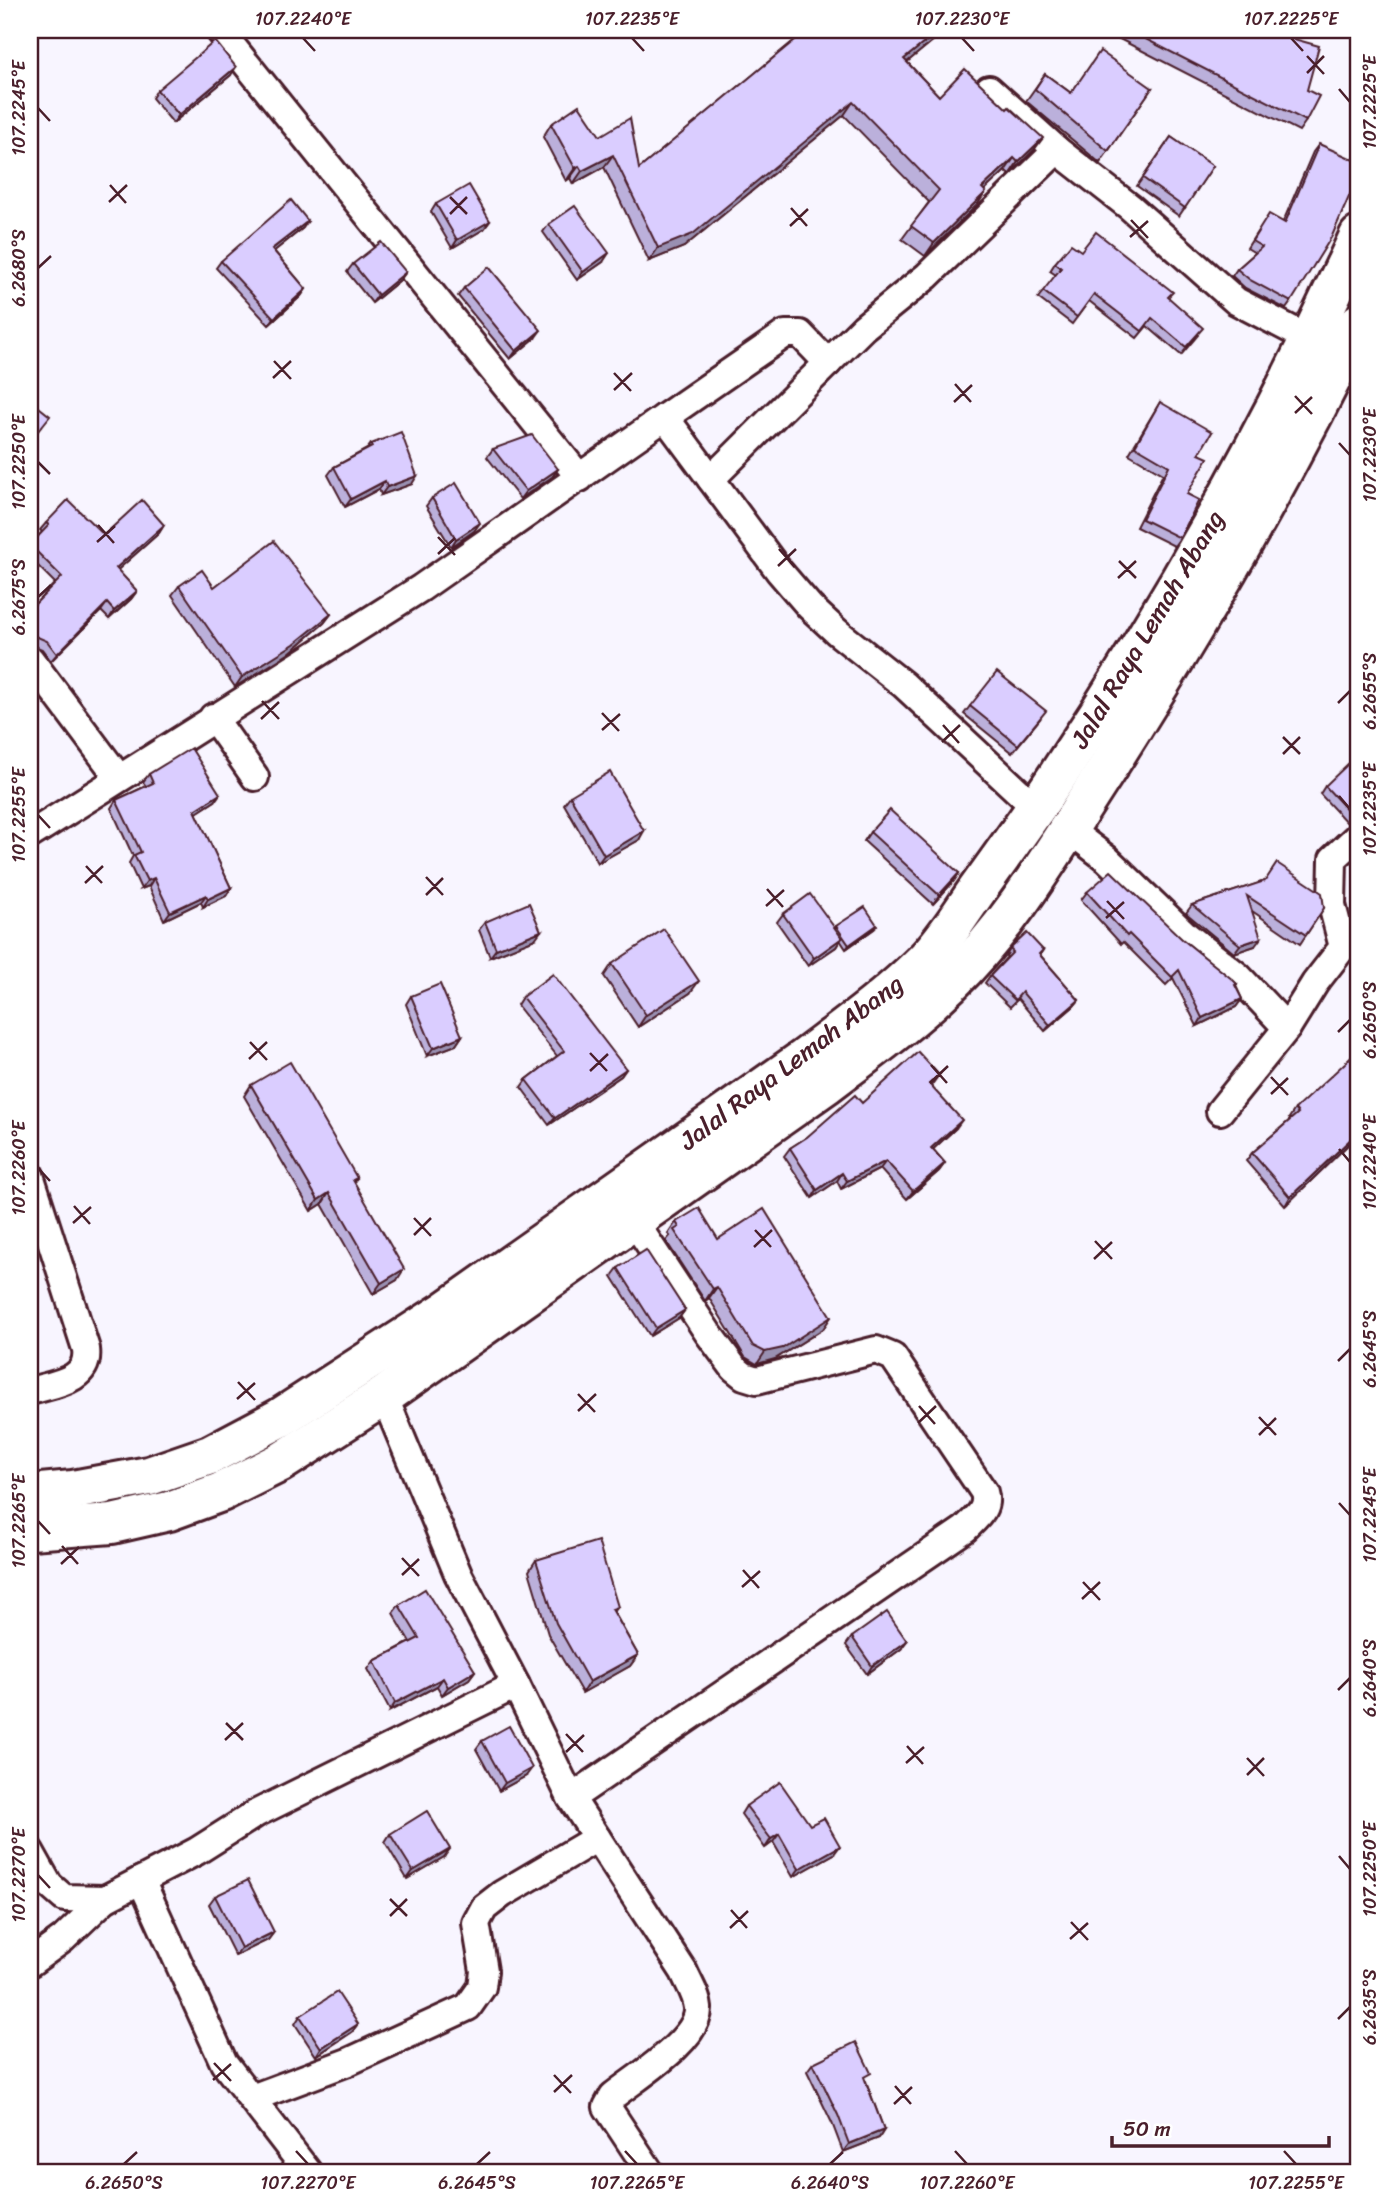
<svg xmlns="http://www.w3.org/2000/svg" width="1389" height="2202" font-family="Sriracha,sans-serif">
	<rect width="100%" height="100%" fill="#f8f5ff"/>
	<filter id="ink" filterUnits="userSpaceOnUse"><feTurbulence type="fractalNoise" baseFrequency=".0143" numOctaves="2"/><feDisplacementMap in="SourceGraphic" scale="14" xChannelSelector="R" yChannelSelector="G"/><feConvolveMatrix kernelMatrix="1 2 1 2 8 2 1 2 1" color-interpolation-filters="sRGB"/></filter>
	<g filter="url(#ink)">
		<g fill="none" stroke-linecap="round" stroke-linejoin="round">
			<defs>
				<g id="street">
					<polyline points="219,30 580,478"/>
					<polyline points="989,89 1057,150 1130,207 1236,301 1311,340"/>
					<polyline points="665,417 785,334 800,334 828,363"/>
					<polyline points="711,479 864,327 927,276 1057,150"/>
					<polyline points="30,659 119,778"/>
					<polyline points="213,717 255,777"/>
					<polyline points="1068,829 1107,859 1187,936 1238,976 1287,1028"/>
					<polyline points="30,835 421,588 665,417 779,571 810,607 837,632 904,685 1036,808"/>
					<polyline points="1220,1111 1287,1028 1315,983 1343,947 1332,905 1333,859 1359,835"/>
					<path d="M30 1175 86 1349C90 1381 54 1384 30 1391"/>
					<path d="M384 1396 458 1574 516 1685 571 1798 684 1972C689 1984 697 1995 698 2008 700 2039 635 2078 613 2096L607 2107 650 2172"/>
					<path d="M571 1798 965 1529C977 1517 989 1509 984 1492L893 1357 876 1350 757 1380 744 1376 734 1368 708 1333 634 1221"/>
					<polyline points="30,1851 49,1885 64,1898 105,1899 197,1851 257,1813 516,1685"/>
					<polyline points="141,1880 224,2063 308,2172"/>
					<polyline points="30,1963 63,1939 105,1899"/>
					<polyline points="252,2098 348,2062 468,2007 482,1987 484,1971 476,1923 484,1908 502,1894 597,1838"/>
				</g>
				<g id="highway">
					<path d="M30 1494 73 1490 149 1476 210 1455 280 1418 444 1312 805 1058C846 1027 888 997 924 961 945 940 961 913 978 889 1004 853 1030 817 1054 781 1170 608 1272 425 1359 236"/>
					<path d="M30 1530 112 1524 169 1511 221 1492 281 1462 384 1396 827 1084C869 1052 912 1021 950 984 1012 924 1056 847 1103 775 1196 629 1284 479 1359 323"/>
				</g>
			</defs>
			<use href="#street" stroke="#4a1f2b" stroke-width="32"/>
			<use href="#highway" stroke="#4a1f2b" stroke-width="44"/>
			<use href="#street" stroke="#fff" stroke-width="26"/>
			<use href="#highway" stroke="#fff" stroke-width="38"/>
		</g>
		<g fill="#bbb0db" stroke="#4a1f2b" stroke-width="2">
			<polygon points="807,30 946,30 907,62 939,96 1034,150 1009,175 1005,171 984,190 977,205 925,256 902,239 929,202 844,115 684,247 649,261 604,167 573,184 570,178 566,181 543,137 551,124 600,136 639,169"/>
			<polygon points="1102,30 1262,30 1307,90 1306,121 1299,131"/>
			<polygon points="1045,74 1071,93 1152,88 1100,163 1026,101"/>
			<polygon points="231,75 173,123 152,98 157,90"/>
			<polygon points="1171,137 1213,166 1179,216 1137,186"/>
			<polygon points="1319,144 1291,302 1286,309 1245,288 1232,276 1237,269 1255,253 1247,248 1264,221 1283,222 1313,152"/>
			<polygon points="436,204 490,221 484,229 452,248 431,212"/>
			<polygon points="549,224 603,262 577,280 543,232"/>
			<polygon points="303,228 274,251 306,289 301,296 269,325 216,268 221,261"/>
			<polygon points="1081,251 1168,298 1198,335 1181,355 1147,326 1137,338 1089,301 1072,324 1038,298 1056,275 1050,271 1055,263"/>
			<polygon points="353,264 406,272 400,280 372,303 347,272"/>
			<polygon points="464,288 535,338 510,359 458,296"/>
			<polygon points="1160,402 1199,454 1187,494 1180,538 1174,546 1136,527 1163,474 1129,454"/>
			<polygon points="371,444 412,484 381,495 379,489 345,507 328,475 334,467 367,449"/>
			<polygon points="493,449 558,469 552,477 520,499 487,457"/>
			<polygon points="432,498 474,531 451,547 426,506"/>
			<polygon points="46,523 104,535 164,525 159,533 117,570 137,591 131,599 109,619 101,611 51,661 42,649 30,644 30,609 55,583 30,558 30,545 42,532 40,530"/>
			<polygon points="179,586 214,587 331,614 324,623 288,654 235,687 172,595"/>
			<polygon points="970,706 1040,719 1012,753 964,714"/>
			<polygon points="1359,770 1356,820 1348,824 1320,794 1325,786"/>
			<polygon points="149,774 215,801 196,813 231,888 226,896 203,907 201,902 164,920 149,886 141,889 129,863 133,856 111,808 116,800 146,786 143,782"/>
			<polygon points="570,796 639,840 598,863 564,804"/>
			<polygon points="870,832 959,873 954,881 933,904 864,841"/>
			<polygon points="1359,854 1359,864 1355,860"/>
			<polygon points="1265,881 1324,908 1300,944 1252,911 1255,946 1234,953 1186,913 1192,905"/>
			<polygon points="1087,892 1182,939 1237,984 1236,986 1242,999 1236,1007 1197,1026 1173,978 1166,985 1123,942 1121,944 1081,900"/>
			<polygon points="783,914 835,929 836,926 874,929 846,949 840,940 836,947 808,966 777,922"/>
			<polygon points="485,922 535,939 490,957 479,930"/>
			<polygon points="1010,949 1043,950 1040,955 1079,1000 1074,1006 1045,1031 1018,999 1010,1007 985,983 990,976 1007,957 1006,956"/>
			<polygon points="612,964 690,993 638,1027 604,976"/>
			<polygon points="1359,986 1359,996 1355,991"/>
			<polygon points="411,996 462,1036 456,1045 427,1056 406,1004"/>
			<polygon points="522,997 626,1069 621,1076 549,1125 521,1087 526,1080 557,1056 517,1005"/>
			<polygon points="939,1075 931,1086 956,1128 933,1149 945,1163 939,1171 907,1199 880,1169 841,1189 837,1181 812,1198 784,1156 790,1148 862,1103"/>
			<polygon points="251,1085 357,1178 354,1182 397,1280 373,1294 322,1204 311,1211 244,1096"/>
			<polygon points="1295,1109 1359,1134 1285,1206 1246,1161 1252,1153 1291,1119 1289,1118"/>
			<polygon points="676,1222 718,1239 823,1329 775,1359 757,1364 745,1357 709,1298 705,1301 666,1241 670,1236 668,1234"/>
			<polygon points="618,1268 685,1310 679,1318 650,1336 612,1276"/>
			<polygon points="536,1560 618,1607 614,1612 638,1655 630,1666 582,1693 548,1634 529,1571"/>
			<polygon points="399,1605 475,1671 469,1679 442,1695 437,1686 390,1711 368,1669 374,1661 410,1642 393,1613"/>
			<polygon points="852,1637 901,1649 867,1674 846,1645"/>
			<polygon points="482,1741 526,1776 499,1791 476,1749"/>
			<polygon points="746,1806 810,1825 834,1854 793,1877 773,1842 765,1848 741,1814"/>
			<polygon points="390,1834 444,1857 407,1879 385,1842"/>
			<polygon points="215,1896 274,1932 268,1940 235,1956 209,1904"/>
			<polygon points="300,2016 352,2032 316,2056 295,2024"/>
			<polygon points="813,2063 866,2081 884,2130 879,2138 843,2152 832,2123 807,2071"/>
		</g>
		<g fill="#9990b2" stroke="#4a1f2b" stroke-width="2">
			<polygon points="940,30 946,30 895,72 904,59"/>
			<polygon points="236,67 231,75 173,123 179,115"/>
			<polygon points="853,102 844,115 684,247 649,261 658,248"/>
			<polygon points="1043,138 1034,150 1009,175 1018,162"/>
			<polygon points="613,155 604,167 573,184 582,171"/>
			<polygon points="1014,158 1005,171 973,201 982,188"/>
			<polygon points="579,166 570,178 566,181 575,168"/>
			<polygon points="986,192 977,205 925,256 934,243"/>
			<polygon points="308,221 303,228 267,257 272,249"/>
			<polygon points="490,221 484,229 452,248 457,240"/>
			<polygon points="609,253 603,262 577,280 583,272"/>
			<polygon points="406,272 400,280 372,303 378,295"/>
			<polygon points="306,289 301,296 269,325 274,318"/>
			<polygon points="541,330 535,338 510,359 516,351"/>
			<polygon points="558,469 552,477 520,499 526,491"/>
			<polygon points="417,476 412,484 381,495 387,487"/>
			<polygon points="385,481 379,489 345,507 351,499"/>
			<polygon points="480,523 474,531 451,547 456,539"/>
			<polygon points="164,525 159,533 111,576 116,568"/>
			<polygon points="137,591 131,599 109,619 114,611"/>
			<polygon points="107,603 101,611 51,661 57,654"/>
			<polygon points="331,614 324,623 288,654 235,687 242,677"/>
			<polygon points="220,794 215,801 189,818 195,810"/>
			<polygon points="1359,813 1359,820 1356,820 1348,824 1353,816"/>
			<polygon points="644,831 639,840 598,863 604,855"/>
			<polygon points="959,873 954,881 933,904 939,895"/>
			<polygon points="154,878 149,886 141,889 147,881"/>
			<polygon points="231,888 226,896 203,907 208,899"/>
			<polygon points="206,895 201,902 164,920 170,912"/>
			<polygon points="877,925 874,929 846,949 849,945"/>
			<polygon points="541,931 535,939 490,957 496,949"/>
			<polygon points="842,938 836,947 808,966 814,958"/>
			<polygon points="1261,938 1255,946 1234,953 1240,945"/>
			<polygon points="699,981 690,993 638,1027 646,1015"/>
			<polygon points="1242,999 1236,1007 1197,1026 1202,1018"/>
			<polygon points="1079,1000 1074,1006 1045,1031 1050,1025"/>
			<polygon points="462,1036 456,1045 427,1056 433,1048"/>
			<polygon points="626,1069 621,1076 549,1125 555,1118"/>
			<polygon points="962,1120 956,1128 926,1156 931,1148"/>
			<polygon points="1359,1131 1359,1134 1285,1206 1290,1197"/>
			<polygon points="886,1161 880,1169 841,1189 847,1181"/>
			<polygon points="945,1163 939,1171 907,1199 913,1191"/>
			<polygon points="842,1173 837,1181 812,1198 817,1190"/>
			<polygon points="329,1193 322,1204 311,1211 318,1200"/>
			<polygon points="404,1269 397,1280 373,1294 381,1283"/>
			<polygon points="717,1287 709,1298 705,1301 713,1289"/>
			<polygon points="685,1310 679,1318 650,1336 656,1328"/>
			<polygon points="831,1317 823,1329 775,1359 757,1364 765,1352"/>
			<polygon points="907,1641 901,1649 867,1674 872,1666"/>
			<polygon points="638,1655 630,1666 582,1693 589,1682"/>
			<polygon points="475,1671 469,1679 442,1695 448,1687"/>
			<polygon points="443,1678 437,1686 390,1711 395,1703"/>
			<polygon points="532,1768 526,1776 499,1791 505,1783"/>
			<polygon points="779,1834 773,1842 765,1848 771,1839"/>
			<polygon points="840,1846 834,1854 793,1877 799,1869"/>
			<polygon points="450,1849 444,1857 407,1879 413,1871"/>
			<polygon points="274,1932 268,1940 235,1956 241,1948"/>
			<polygon points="358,2024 352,2032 316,2056 321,2048"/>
			<polygon points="884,2130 879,2138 843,2152 849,2144"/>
		</g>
		<g fill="#dacdff" stroke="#4a1f2b" stroke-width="2">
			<polygon points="807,30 940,30 904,59 939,96 965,69 1007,109 1009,107 1043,138 1018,162 1014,158 982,188 986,192 934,243 911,226 939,190 853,102 693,234 658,248 613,155 582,171 579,166 575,168 551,124 579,105 600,136 630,118 639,169"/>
			<polygon points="1128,30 1262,30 1319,46 1307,90 1319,96 1306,121"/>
			<polygon points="215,41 236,67 179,115 157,90"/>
			<polygon points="1100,51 1152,88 1108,151 1035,89 1045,74 1071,93"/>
			<polygon points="1171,137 1213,166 1185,208 1143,178"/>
			<polygon points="1319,144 1359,162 1359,174 1332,236 1291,302 1250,280 1237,269 1262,247 1252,241 1269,214 1285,223"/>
			<polygon points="469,185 490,221 457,240 436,204"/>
			<polygon points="291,200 308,221 272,249 306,289 274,318 221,261"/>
			<polygon points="575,206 609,253 583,272 549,224"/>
			<polygon points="1096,232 1173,292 1168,297 1203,328 1186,347 1152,318 1142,331 1094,294 1077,317 1043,291 1061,268 1055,263 1071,244 1081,251"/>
			<polygon points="381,242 406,272 378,295 353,264"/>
			<polygon points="489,267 541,330 516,351 464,288"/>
			<polygon points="30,400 50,416 30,441"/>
			<polygon points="1160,402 1212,432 1199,454 1208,458 1187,494 1199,500 1180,538 1142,519 1169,466 1135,446"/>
			<polygon points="401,432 417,476 387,487 385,481 351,499 334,467 372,447 371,444"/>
			<polygon points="532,435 558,469 526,491 493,449"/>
			<polygon points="456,483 480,523 456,539 432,498"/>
			<polygon points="68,500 104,535 142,500 164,525 116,568 137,591 114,611 107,603 57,654 47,641 35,636 30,631 30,609 62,577 30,545 49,525 46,523"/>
			<polygon points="274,541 331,614 294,644 242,677 179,586 202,570 214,587"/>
			<polygon points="997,672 1046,711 1018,745 970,706"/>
			<polygon points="191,748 220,794 195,810 231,888 208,899 206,895 170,912 154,878 147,881 134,855 141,852 116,800 153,783 149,774"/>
			<polygon points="1351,761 1359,770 1359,813 1353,816 1325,786"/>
			<polygon points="610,772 644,831 604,855 570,796"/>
			<polygon points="890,810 959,873 939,895 870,832"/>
			<polygon points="1277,863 1322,893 1324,908 1306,935 1247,896 1261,938 1240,945 1192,905 1265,881"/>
			<polygon points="1111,871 1182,939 1233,980 1237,984 1235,985 1242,999 1202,1018 1179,970 1172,977 1129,934 1127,936 1087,892"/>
			<polygon points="810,894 842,938 814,958 783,914"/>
			<polygon points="529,903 541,931 496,949 485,922"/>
			<polygon points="865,907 877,925 849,945 836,926"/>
			<polygon points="664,929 699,981 646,1015 612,964"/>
			<polygon points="1027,933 1043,950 1039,954 1079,1000 1050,1025 1022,992 1015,1000 990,976 1013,952 1010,949"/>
			<polygon points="553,974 626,1069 555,1118 526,1080 564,1051 522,997"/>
			<polygon points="440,984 462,1036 433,1048 411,996"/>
			<polygon points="1359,1050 1359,1131 1290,1197 1252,1153 1298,1113 1295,1109"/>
			<polygon points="918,1052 939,1075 929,1084 962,1120 931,1148 945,1163 913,1191 886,1161 847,1181 842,1173 817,1190 790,1148 807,1137 855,1095 862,1103"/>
			<polygon points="290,1062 357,1178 353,1180 404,1269 381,1283 329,1193 318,1200 251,1085"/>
			<polygon points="699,1208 718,1239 764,1209 831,1317 783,1348 765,1352 753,1346 717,1287 713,1289 674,1230 679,1227 676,1222"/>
			<polygon points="646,1250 685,1310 656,1328 618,1268"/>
			<polygon points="598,1541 618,1607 612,1609 638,1655 589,1682 556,1623 536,1560"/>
			<polygon points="425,1589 475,1671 448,1687 443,1678 395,1703 374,1661 419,1638 399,1605"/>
			<polygon points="887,1612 907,1641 872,1666 852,1637"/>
			<polygon points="509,1726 532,1768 505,1783 482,1741"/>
			<polygon points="780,1782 810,1825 824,1818 840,1846 799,1869 779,1834 771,1839 746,1806"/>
			<polygon points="427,1811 450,1849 413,1871 390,1834"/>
			<polygon points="248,1880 274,1932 241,1948 215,1896"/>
			<polygon points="337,1992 358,2024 321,2048 300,2016"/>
			<polygon points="856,2042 871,2073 864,2077 884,2130 849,2144 838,2115 813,2063"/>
		</g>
	</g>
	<path fill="none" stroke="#4a1f2b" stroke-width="2.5" d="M303 38 315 51M632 38 644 51M962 38 974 51M1291 38 1303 51M1307 56 1324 74M1307 73 1324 56M1339 89 1350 102M38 108 50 121M110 185 126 203M450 197 467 214M109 202 127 185M791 208 807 226M450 214 467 197M1131 220 1148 238M790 226 808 209M1130 237 1148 221M38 268 51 256M274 361 291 379M614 373 631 391M273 378 291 361M955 384 971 402M614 390 632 373M1295 396 1312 414M954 402 972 385M1295 413 1312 397M1339 443 1350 455M38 462 50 474M98 525 114 543M438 537 455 555M97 542 115 526M779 549 795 567M438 554 455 538M1119 561 1136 578M778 566 796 549M1118 578 1136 561M38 597 51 585M262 701 279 719M1338 703 1350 691M602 713 619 731M261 719 279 702M943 725 959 743M602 730 620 714M1283 737 1300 754M942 742 960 725M1283 754 1300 737M1339 796 1350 809M38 815 50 828M86 866 102 883M426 877 443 895M85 883 103 866M767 889 783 907M426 895 443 878M1107 901 1124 919M766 906 784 890M1106 918 1124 902M1338 1032 1350 1020M250 1042 267 1060M590 1053 607 1071M249 1059 267 1042M931 1065 947 1083M590 1071 608 1054M1271 1077 1288 1095M930 1083 948 1066M1271 1094 1288 1078M1339 1149 1350 1162M38 1168 50 1181M74 1206 90 1224M414 1218 431 1236M73 1223 91 1207M755 1230 771 1247M414 1235 431 1218M1095 1241 1112 1259M754 1247 772 1230M1094 1259 1112 1242M1338 1361 1350 1349M238 1382 255 1400M578 1394 595 1412M237 1399 255 1383M919 1406 935 1424M578 1411 596 1394M1259 1417 1276 1435M918 1423 936 1406M1259 1435 1276 1418M1339 1503 1350 1515M38 1521 50 1534M62 1546 78 1564M402 1558 419 1576M61 1564 79 1547M743 1570 759 1588M402 1575 419 1559M1083 1582 1100 1600M742 1587 760 1571M1082 1599 1100 1582M1338 1690 1350 1678M226 1723 243 1740M566 1734 583 1752M225 1740 243 1723M907 1746 923 1764M566 1752 584 1735M1247 1758 1264 1776M906 1763 924 1747M1247 1775 1264 1758M1339 1856 1350 1869M38 1875 50 1888M390 1899 407 1916M731 1910 747 1928M390 1916 407 1899M1071 1922 1088 1940M730 1928 748 1911M1070 1939 1088 1923M1338 2019 1350 2007M214 2063 231 2081M554 2075 571 2093M213 2080 231 2064M895 2086 911 2104M554 2092 572 2075M894 2104 912 2087M296 2151 308 2164M625 2151 637 2164M955 2151 967 2164M1284 2151 1296 2164M124 2164 137 2152M477 2164 490 2152M830 2164 843 2152"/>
	<g text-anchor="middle" stroke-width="5" stroke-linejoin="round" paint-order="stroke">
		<g font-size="26" fill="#4a1f2b" stroke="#fff">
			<text transform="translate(1147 629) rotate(-59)" y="9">Jalal Raya Lemah Abang</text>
			<text transform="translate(791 1062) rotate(-37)" y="9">Jalal Raya Lemah Abang</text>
		</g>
	</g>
	<rect width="1389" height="2202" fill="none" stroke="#fff" stroke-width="77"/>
	<path d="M1112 2136v10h217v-10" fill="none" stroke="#4a1f2b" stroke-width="3.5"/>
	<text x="1123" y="2136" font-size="21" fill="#4a1f2b" stroke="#ffffff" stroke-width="5" paint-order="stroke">50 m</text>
	<rect x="38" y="38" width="1312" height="2126" fill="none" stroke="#4a1f2b" stroke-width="2.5"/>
	<g font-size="18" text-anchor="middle" fill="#4a1f2b">
		<text x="303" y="25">107.2240°E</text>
		<text x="632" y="25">107.2235°E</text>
		<text x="962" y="25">107.2230°E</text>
		<text x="1291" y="25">107.2225°E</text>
		<text transform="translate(1370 102) rotate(-90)" y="6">107.2225°E</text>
		<text transform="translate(19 108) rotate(-90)" y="6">107.2245°E</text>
		<text transform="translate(19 268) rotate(-90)" y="6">6.2680°S</text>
		<text transform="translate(1370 455) rotate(-90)" y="6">107.2230°E</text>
		<text transform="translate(19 462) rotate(-90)" y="6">107.2250°E</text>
		<text transform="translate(19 597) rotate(-90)" y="6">6.2675°S</text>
		<text transform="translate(1370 691) rotate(-90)" y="6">6.2655°S</text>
		<text transform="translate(1370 809) rotate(-90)" y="6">107.2235°E</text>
		<text transform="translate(19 815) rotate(-90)" y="6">107.2255°E</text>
		<text transform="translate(1370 1020) rotate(-90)" y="6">6.2650°S</text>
		<text transform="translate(1370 1162) rotate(-90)" y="6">107.2240°E</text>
		<text transform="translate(19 1168) rotate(-90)" y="6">107.2260°E</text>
		<text transform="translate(1370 1349) rotate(-90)" y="6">6.2645°S</text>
		<text transform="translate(1370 1515) rotate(-90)" y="6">107.2245°E</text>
		<text transform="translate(19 1521) rotate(-90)" y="6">107.2265°E</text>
		<text transform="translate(1370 1678) rotate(-90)" y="6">6.2640°S</text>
		<text transform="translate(1370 1869) rotate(-90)" y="6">107.2250°E</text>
		<text transform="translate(19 1875) rotate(-90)" y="6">107.2270°E</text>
		<text transform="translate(1370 2007) rotate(-90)" y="6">6.2635°S</text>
		<text x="124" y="2189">6.2650°S</text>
		<text x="308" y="2189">107.2270°E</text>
		<text x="477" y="2189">6.2645°S</text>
		<text x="637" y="2189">107.2265°E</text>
		<text x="830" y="2189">6.2640°S</text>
		<text x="967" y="2189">107.2260°E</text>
		<text x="1296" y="2189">107.2255°E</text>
	</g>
</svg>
